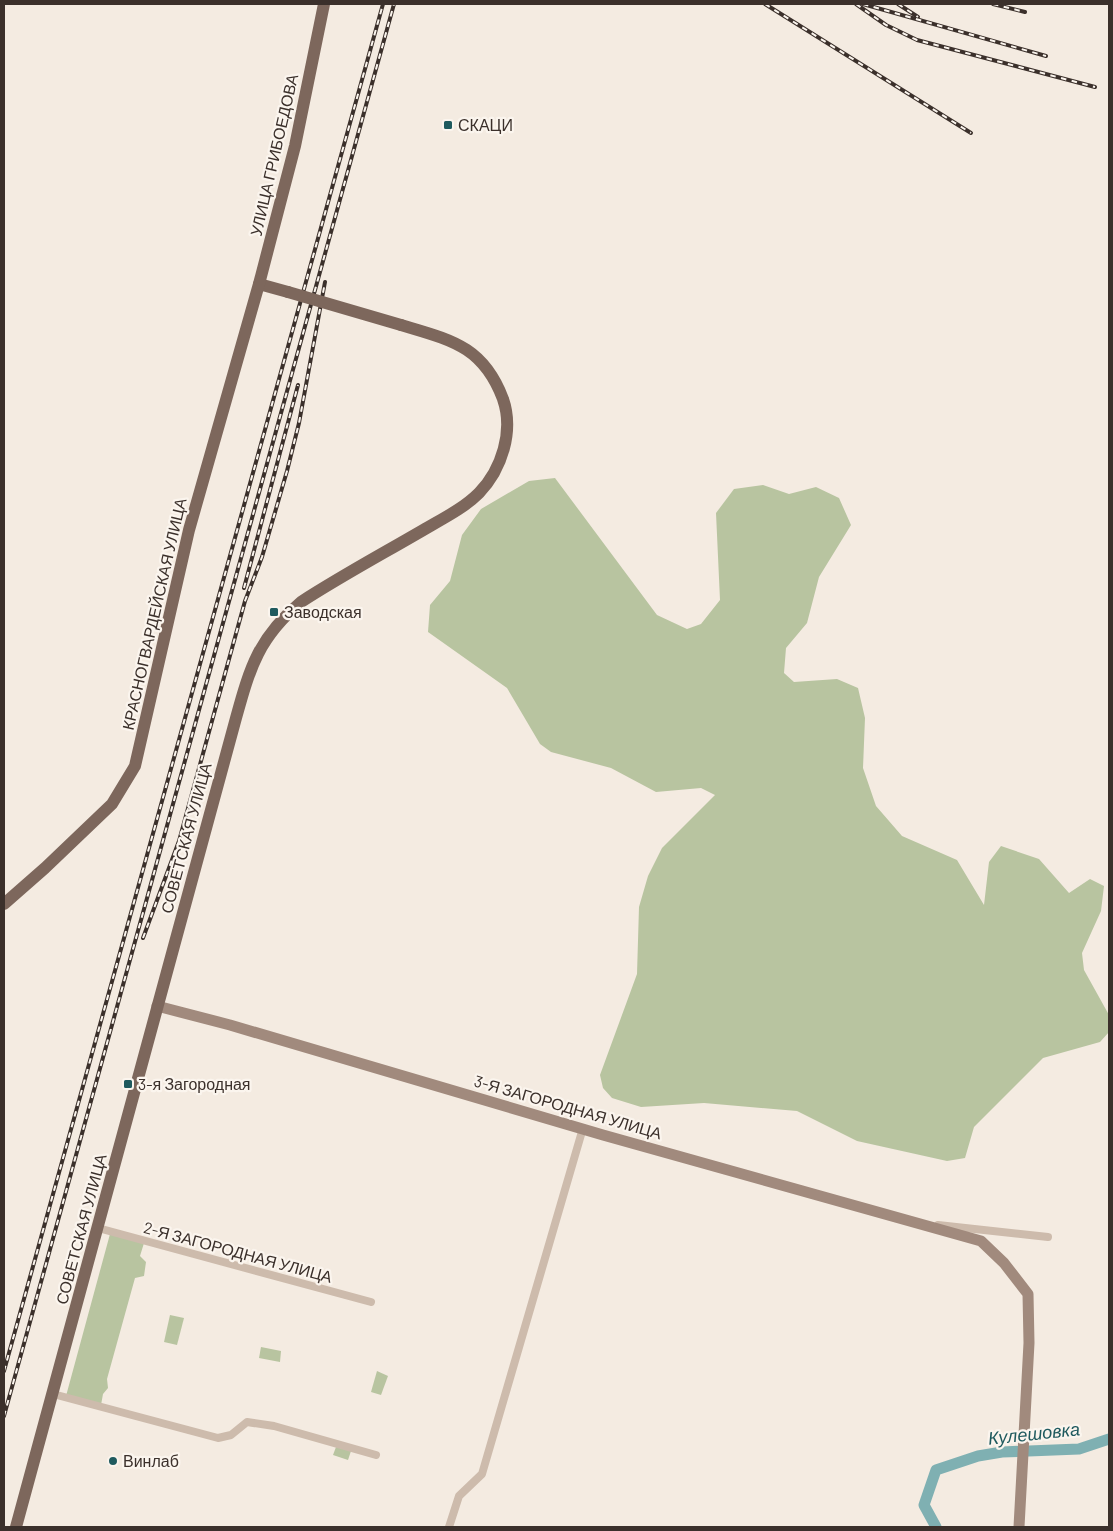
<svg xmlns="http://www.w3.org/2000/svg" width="1113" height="1531" font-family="Barlow,sans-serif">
	<rect width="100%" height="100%" fill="#f4ebe1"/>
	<g fill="#b8c4a0">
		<polygon points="555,478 657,615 687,629 701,624 720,600 716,513 734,489 763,485 789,494 816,487 839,498 851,525 819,577 807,623 786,648 784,673 794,682 837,679 858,688 865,718 863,768 876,806 902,836 957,860 984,905 989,862 1001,846 1039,859 1069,893 1090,879 1104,886 1101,911 1082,953 1084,970 1109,1015 1109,1032 1100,1042 1043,1058 974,1127 965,1158 947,1161 857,1141 797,1111 704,1103 641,1107 612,1098 603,1088 600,1075 637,974 639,907 648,876 662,848 715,795 701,788 656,792 611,768 551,752 540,744 507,688 428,632 430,605 450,581 462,535 481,509 529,481"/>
		<polygon points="110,1234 144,1243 140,1256 146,1262 144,1276 135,1278 107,1379 108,1388 103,1394 101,1405 66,1396"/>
		<polygon points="170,1315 184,1318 177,1345 164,1342"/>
		<polygon points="261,1347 281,1351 280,1362 259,1358"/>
		<polygon points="377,1371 388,1376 381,1395 371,1392"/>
		<polygon points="336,1447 351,1451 348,1460 333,1455"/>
	</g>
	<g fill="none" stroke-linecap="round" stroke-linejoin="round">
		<polyline stroke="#7fb0b2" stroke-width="11" points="936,1527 924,1505 936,1470 978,1456 1002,1452 1079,1449 1109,1439"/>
		<g stroke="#cdbbac" stroke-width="8">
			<polyline points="938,1225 1048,1237"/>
			<polyline points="98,1228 371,1302"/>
			<polyline points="53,1394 218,1438 231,1435 247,1422 274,1426 376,1455"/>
			<polyline points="449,1527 459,1496 482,1474 583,1128"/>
		</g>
		<polyline stroke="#a18a7d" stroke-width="11" points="157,1006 230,1025 603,1135 981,1241 1004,1263 1028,1294 1029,1343 1019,1527"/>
		<g stroke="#7d675c" stroke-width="12">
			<polyline points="259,284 288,292"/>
			<polyline points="4,904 45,868 112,804 135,766 189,530 259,284 295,146 324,4"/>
			<path d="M16 1527 236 718C250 667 259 637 301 602 341 576 384 553 425 529 444 518 464 508 479 493 502 469 514 431 503 399 483 346 451 340 401 325"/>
		</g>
		<defs>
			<g id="rail">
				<polyline points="765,4 971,133"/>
				<polyline points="856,4 886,25 917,40 1095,87"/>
				<polyline points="863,4 1046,56"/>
				<polyline points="898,4 918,17"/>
				<polyline points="993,4 1025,12"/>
				<polyline points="244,588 298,385"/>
				<polyline points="143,938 179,841 245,601 262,557 287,471 299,423 325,282"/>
				<polyline points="4,1371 383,4"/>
				<polyline points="4,1416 394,4"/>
			</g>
		</defs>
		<use href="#rail" stroke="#3b302b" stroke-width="4"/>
		<use href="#rail" stroke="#fbf5ee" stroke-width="2" stroke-dasharray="5.5" stroke-linecap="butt"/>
		<polyline stroke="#7d675c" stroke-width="12" points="288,292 401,325"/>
	</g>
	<g fill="#1f5a5e" stroke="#fbf5ee" stroke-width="2">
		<rect x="443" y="120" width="10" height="10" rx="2.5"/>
		<rect x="269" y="607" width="10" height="10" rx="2.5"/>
		<rect x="123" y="1079" width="10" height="10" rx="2.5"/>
		<circle cx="113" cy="1461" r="5"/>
	</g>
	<g text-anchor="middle" stroke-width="4.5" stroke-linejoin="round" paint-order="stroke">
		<g font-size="16" fill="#3b302b" stroke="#fbf5ee" text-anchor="start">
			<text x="458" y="131">СКАЦИ</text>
			<text x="284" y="618">Заводская</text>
			<text x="138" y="1090">3-я Загородная</text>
			<text x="123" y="1467">Винлаб</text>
		</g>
		<g font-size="16" fill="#3b302b" stroke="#fbf5ee">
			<text transform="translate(274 155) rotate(-77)" y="6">УЛИЦА ГРИБОЕДОВА</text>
			<text transform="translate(154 614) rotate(-77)" y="6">КРАСНОГВАРДЕЙСКАЯ УЛИЦА</text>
			<text transform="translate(186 838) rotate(-75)" y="6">СОВЕТСКАЯ УЛИЦА</text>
			<text transform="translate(568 1107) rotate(16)" y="6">3-Я ЗАГОРОДНАЯ УЛИЦА</text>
			<text transform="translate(81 1229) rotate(-75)" y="6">СОВЕТСКАЯ УЛИЦА</text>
			<text transform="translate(238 1252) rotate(15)" y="6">2-Я ЗАГОРОДНАЯ УЛИЦА</text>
		</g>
		<g font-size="18" font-style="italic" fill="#1f5a5e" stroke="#fbf5ee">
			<text transform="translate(1034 1434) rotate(-6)" y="6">Кулешовка</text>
		</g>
	</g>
	<rect width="1113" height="1531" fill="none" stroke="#3b302b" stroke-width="10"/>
</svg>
